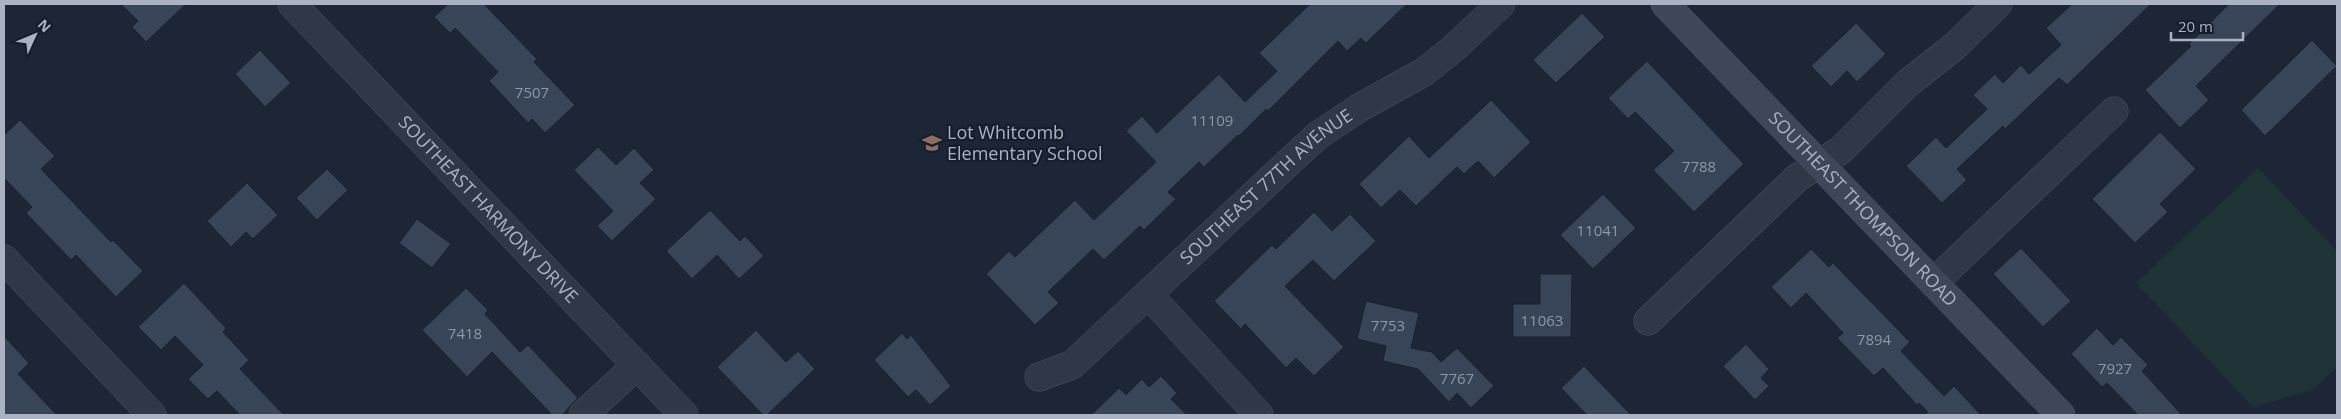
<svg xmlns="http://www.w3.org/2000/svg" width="2341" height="419" font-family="'Open Sans',sans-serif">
	<rect width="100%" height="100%" fill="#1d2636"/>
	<polygon fill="#1f3337" points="2258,168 2337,251 2337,367 2313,390 2253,407 2136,283"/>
	<g fill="#384457" stroke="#18202d">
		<polygon points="121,4 186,4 146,42 132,27 138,21"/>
		<polygon points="448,4 484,4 537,59 534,62 575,105 545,133 532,119 528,123 489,81 498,72 455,28 450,33 434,17"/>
		<polygon points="1310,4 1407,4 1366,43 1361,38 1347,51 1338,41 1268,111 1266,109 1239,136 1238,135 1204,167 1199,162 1168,192 1176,199 1144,230 1140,226 1104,260 1093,249 1048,292 1059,303 1035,325 986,274 1009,251 1015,257 1075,200 1094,220 1156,162 1126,131 1142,116 1157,133 1219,74 1245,102 1277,71 1259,53"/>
		<polygon points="2072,4 2151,4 2067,85 2059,78 2005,129 2003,126 1957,169 1967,180 1942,203 1906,166 1936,137 1946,148 1987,109 1973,95 1995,74 2003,83 2021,65 2029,74 2061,45 2046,28"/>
		<polygon points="2229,4 2280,4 2196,86 2209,100 2180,128 2145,90 2191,46 2189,44"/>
		<polygon points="1582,13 1605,37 1556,83 1533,60"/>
		<polygon points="1856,23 1886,54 1857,82 1847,71 1831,87 1811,66"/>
		<polygon points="2312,40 2337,66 2265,136 2241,110"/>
		<polygon points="260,50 291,83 265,107 235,74"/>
		<polygon points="1647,61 1744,164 1694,212 1653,170 1674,151 1635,112 1628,119 1608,98"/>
		<polygon points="1491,100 1531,142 1494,178 1478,161 1464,174 1457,167 1416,206 1400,190 1381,208 1359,184 1409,136 1429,158"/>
		<polygon points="20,120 55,156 41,169 111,242 113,240 143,271 116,297 76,255 71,260 26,213 32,207 4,178 4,135"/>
		<polygon points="2160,132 2196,169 2160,204 2168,212 2135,243 2092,199"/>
		<polygon points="598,147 616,165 634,148 654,170 640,183 656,199 612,241 597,226 613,211 574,170"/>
		<polygon points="327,169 348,190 317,220 296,198"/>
		<polygon points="247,183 278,215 253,239 246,232 231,247 207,221"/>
		<polygon points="1603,194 1636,228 1593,269 1560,235"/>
		<polygon points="710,210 740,241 745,236 764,256 739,279 717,255 692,279 666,251"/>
		<polygon points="1314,212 1332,231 1350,214 1376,241 1334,281 1313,260 1285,286 1344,347 1314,376 1296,358 1286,368 1245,324 1241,329 1214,301 1272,245 1276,249"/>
		<polygon points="417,219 451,244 432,268 399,243"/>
		<polygon points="2021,248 2071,301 2043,327 1993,274"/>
		<polygon points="1811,249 1829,267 1833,263 1910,342 1901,351 1944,396 1954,386 1981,415 1924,415 1928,412 1919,403 1917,405 1883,368 1874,376 1837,338 1843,333 1806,293 1791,308 1771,287"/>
		<polygon points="1540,274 1572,274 1571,337 1513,337 1513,304 1540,304"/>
		<polygon points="184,283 226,328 223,332 249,360 240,369 284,415 240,415 217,391 208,399 188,379 203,365 175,336 161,350 138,327"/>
		<polygon points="466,288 488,310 485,314 520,352 528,345 578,398 562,415 552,415 492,352 467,377 422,330"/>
		<polygon points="1366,301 1419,313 1411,348 1432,352 1441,362 1457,348 1494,386 1471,408 1457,393 1449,402 1418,369 1383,361 1386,346 1357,339"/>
		<polygon points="2097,328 2113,345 2121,337 2148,365 2142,371 2182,415 2138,415 2107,383 2102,387 2071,354"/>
		<polygon points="756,330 786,362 798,351 815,369 767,415 763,415 717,367"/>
		<polygon points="902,333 907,339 911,335 951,386 930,405 916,390 908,397 874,360"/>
		<polygon points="4,336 29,363 18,374 57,415 4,415"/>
		<polygon points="1746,344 1769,369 1761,378 1769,386 1755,400 1723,366"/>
		<polygon points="1584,366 1631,415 1587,415 1561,388"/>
		<polygon points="1161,376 1177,393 1171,399 1187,415 1091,415 1119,388 1126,395 1142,379 1149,387"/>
	</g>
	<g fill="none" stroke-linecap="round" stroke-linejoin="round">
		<defs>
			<g id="street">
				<path id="s1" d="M292 4 684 415"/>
				<polyline points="4,259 152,415"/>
				<polyline points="1933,283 2114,111"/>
				<polyline points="1149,295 1259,415"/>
				<polyline points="1648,321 1797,178 1841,150 1908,83 1955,46 1998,4"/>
				<path id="s2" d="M1039 377 1072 365 1317 136 1359 108 1424 72 1454 48 1501 4"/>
				<polyline points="583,415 637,365"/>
			</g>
			<g id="secondary">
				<path id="s3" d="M1665 4 2061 415"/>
			</g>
		</defs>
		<use href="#street" stroke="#4b5362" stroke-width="29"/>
		<use href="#secondary" stroke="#4b5362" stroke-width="29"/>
		<use href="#street" stroke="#303847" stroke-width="28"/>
		<use href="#secondary" stroke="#3e475a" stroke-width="28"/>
	</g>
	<defs>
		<symbol id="school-bare" viewBox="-9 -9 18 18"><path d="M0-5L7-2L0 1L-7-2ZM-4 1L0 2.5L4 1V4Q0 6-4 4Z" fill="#8d6e63" stroke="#161e2b" stroke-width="2.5" paint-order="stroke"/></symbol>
	</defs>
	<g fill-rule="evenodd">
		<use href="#school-bare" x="918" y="129" width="28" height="28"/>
	</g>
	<g text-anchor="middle" stroke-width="4.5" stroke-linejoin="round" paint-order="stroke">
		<g font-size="15" fill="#8e96a9">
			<text x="532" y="98">7507</text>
			<text x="1212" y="126">11109</text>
			<text x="1699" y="172">7788</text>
			<text x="1598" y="236">11041</text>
			<text x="1542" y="326">11063</text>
			<text x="1388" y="331">7753</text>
			<text x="465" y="339">7418</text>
			<text x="1874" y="345">7894</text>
			<text x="2115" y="374">7927</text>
			<text x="1457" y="384">7767</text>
		</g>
		<g font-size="18" fill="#aab2c4" stroke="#161e2b" text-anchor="start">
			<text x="947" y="139">Lot Whitcomb<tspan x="947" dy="21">Elementary School</tspan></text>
		</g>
		<g font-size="18" fill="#aab2c4" stroke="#161e2b">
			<text dy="6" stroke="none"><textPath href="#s2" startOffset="299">SOUTHEAST 77TH AVENUE</textPath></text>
			<text dy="6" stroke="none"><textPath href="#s1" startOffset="284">SOUTHEAST HARMONY DRIVE</textPath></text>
			<text dy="6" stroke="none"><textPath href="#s3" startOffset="285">SOUTHEAST THOMPSON ROAD</textPath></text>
		</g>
	</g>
	<rect width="2341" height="419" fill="none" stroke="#aab2c4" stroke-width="10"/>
	<g transform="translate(35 35) rotate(46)" stroke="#161e2b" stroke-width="4" paint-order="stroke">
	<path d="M0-4L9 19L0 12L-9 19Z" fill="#aab2c4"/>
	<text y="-8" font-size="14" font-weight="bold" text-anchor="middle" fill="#aab2c4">N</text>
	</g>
	<path d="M2171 32v8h72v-8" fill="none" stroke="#aab2c4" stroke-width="2.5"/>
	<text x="2178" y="32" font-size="15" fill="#aab2c4" stroke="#161e2b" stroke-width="4" paint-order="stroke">20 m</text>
</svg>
